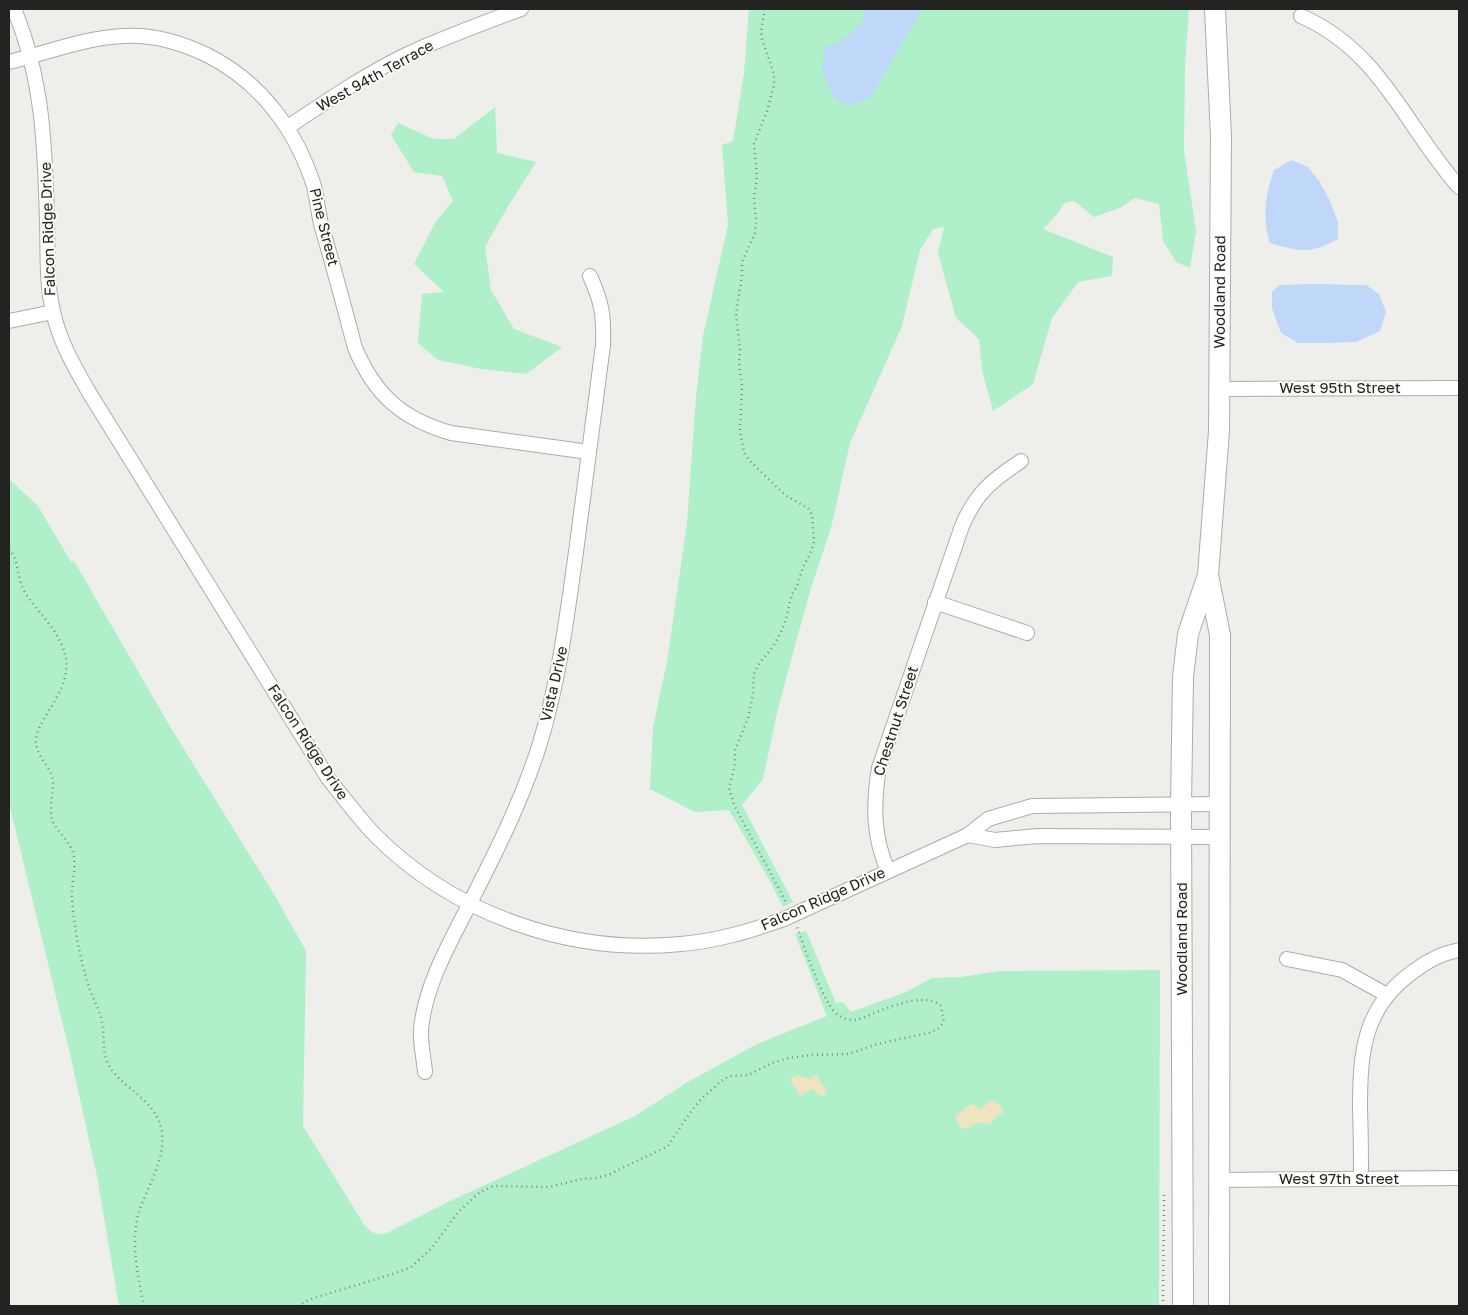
<svg xmlns="http://www.w3.org/2000/svg" width="1468" height="1315" font-family="'Golos Text',sans-serif">
	<rect width="100%" height="100%" fill="#eeeeeb"/>
	<g fill="#afefca">
		<polygon points="749,9 1189,9 1185,65 1184,151 1196,231 1190,268 1176,262 1163,241 1159,204 1135,198 1120,208 1094,217 1074,201 1064,203 1058,213 1043,229 1113,257 1112,276 1078,282 1052,318 1033,384 993,411 982,370 979,339 956,318 938,253 944,227 933,229 920,250 902,326 850,443 831,528 812,585 795,645 777,713 763,779 742,805 793,902 783,907 770,881 729,810 695,812 650,789 653,727 667,662 687,523 696,397 703,336 728,225 722,145 733,141 744,73"/>
		<polygon points="495,107 497,153 536,162 507,208 485,247 491,290 514,329 562,347 526,374 481,369 438,360 418,343 422,294 444,292 414,264 436,221 453,201 442,176 414,172 391,135 398,123 434,139 454,139"/>
		<path d="M9 479 38 506 71 562 74 561 171 728 275 896 306 951 303 1126 365 1226C372 1233 377 1236 387 1233L448 1202 635 1116 688 1082 757 1044 827 1016 795 934 806 931 836 1003 843 1002 851 1012 906 992 932 978 961 977 999 971 1160 970 1159 1306H119L97 1176 71 1058 9 803Z"/>
	</g>
	<g fill="#eee4bf">
		<polygon points="798,1075 809,1079 815,1075 818,1076 821,1083 826,1088 825,1095 821,1096 811,1089 800,1096 790,1080 794,1076"/>
		<path d="M993 1100 1002 1107 1003 1113 996 1117 989 1124 976 1123C965 1131 963 1132 955 1119 957 1113 967 1106 973 1104L980 1109C986 1107 987 1101 993 1100Z"/>
	</g>
	<g fill="#bfd8fa">
		<polygon points="865,9 922,9 870,98 853,105 836,101 822,71 825,47 841,41 862,23"/>
		<path d="M1292 160 1308 167 1319 181 1329 199 1338 222V239C1310 254 1300 252 1270 243 1262 219 1265 195 1274 170Z"/>
		<polygon points="1313,284 1366,285 1379,294 1386,312 1380,331 1356,342 1328,343 1298,343 1281,333 1272,308 1272,292 1279,285"/>
	</g>
	<g fill="none" stroke-linecap="round" stroke-linejoin="round">
		<defs>
			<g id="street">
				<path d="M14 9C43 79 45 146 47 221 48 251 46 282 53 311 59 341 75 368 90 394L328 778C343 797 357 816 374 834 453 914 569 955 681 944 717 941 750 931 784 919L968 835 988 819 1032 806 1220 804"/>
				<path d="M1301 16C1381 51 1405 126 1459 187"/>
				<path d="M9 62C47 53 83 38 123 36 153 34 180 42 207 55 261 82 296 130 314 186 317 198 318 211 321 224 333 265 344 306 355 348 375 395 402 419 451 433L589 452"/>
				<path d="M288 127C327 101 366 74 408 54 445 37 483 23 521 9"/>
				<polyline points="9,321 53,312"/>
				<polyline points="1220,389 1459,388"/>
				<polyline points="935,602 1027,633"/>
				<polyline points="968,835 995,840 1037,836 1220,837"/>
				<path d="M888 871C873 837 873 804 879 768L962 526C976 493 992 480 1021 461"/>
				<polyline points="1287,959 1342,970 1387,995"/>
				<path d="M425 1072C424 1059 420 1043 421 1030 425 982 454 936 475 893 500 844 524 795 540 743 559 681 567 616 576 552 585 483 594 414 603 345 604 315 602 303 590 276"/>
				<path d="M1361 1179C1361 1156 1361 1133 1360 1110 1360 1052 1363 1007 1414 971 1427 961 1444 953 1459 950"/>
				<polyline points="1218,1180 1459,1178"/>
			</g>
			<g id="secondary">
				<polyline points="1208,575 1220,635 1219,1306"/>
				<path id="s1" d="M1183 1306 1181 805 1183 677 1188 634 1208 575 1219 431 1221 136 1215 9"/>
			</g>
		</defs>
		<use href="#street" stroke="#acaca9" stroke-width="16"/>
		<use href="#secondary" stroke="#acaca9" stroke-width="22"/>
		<g stroke="#888885" stroke-width="2.5" stroke-dasharray="1 4" stroke-linecap="butt">
			<polyline points="765,9 761,31 762,39 774,74 774,85 767,111 754,144 757,178 754,197 756,219 755,233 742,262 742,276 736,314 740,350 739,363 742,386 740,430 744,453 749,460 785,495 808,508 812,515 814,542 810,554 803,567 797,587 792,594 786,619 781,632 773,647 760,662 754,674 753,694 748,718 735,750 735,764 729,788 734,805 787,904"/>
			<path d="M9 549C20 561 16 579 26 594 38 612 55 627 63 648 80 690 28 722 37 748 40 759 51 768 53 781 54 794 48 809 53 822 59 834 72 843 74 857 76 871 71 885 72 898 74 928 80 959 89 987 93 999 100 1010 102 1022 105 1034 102 1047 106 1059 116 1088 157 1096 162 1133 165 1161 147 1187 139 1212 130 1241 138 1277 144 1306"/>
			<path d="M298 1306 308 1300 393 1274 411 1267 432 1248 458 1212 480 1192 493 1186 549 1187 582 1179 597 1178 610 1174 668 1146 687 1117 701 1099 721 1081 730 1076 748 1075 772 1063 789 1058 811 1055 849 1054 877 1044 929 1033 939 1028 942 1024 944 1019 941 1006C922 989 879 1012 857 1020 851 1020 844 1019 838 1015 824 1006 804 946 797 927"/>
			<polyline points="1163,1306 1164,1193"/>
		</g>
		<use href="#street" stroke="#fff" stroke-width="14"/>
		<use href="#secondary" stroke="#fff" stroke-width="20"/>
	</g>
	<g text-anchor="middle" stroke-width="4" stroke-linejoin="round" paint-order="stroke">
		<g font-size="15" fill="#232321" stroke="#fcfbf8">
			<text transform="translate(375 76) rotate(-29)" y="5">West 94th Terrace</text>
			<text transform="translate(324 227) rotate(76)" y="5">Pine Street</text>
			<text transform="translate(48 229) rotate(-92)" y="5">Falcon Ridge Drive</text>
			<text dy="5" stroke="none"><textPath href="#s1" startOffset="1018">Woodland Road</textPath></text>
			<text x="1340" y="393">West 95th Street</text>
			<text transform="translate(554 684) rotate(-77)" y="5">Vista Drive</text>
			<text transform="translate(896 721) rotate(-72)" y="5">Chestnut Street</text>
			<text transform="translate(308 742) rotate(57)" y="5">Falcon Ridge Drive</text>
			<text transform="translate(823 899) rotate(-24)" y="5">Falcon Ridge Drive</text>
			<text transform="translate(1182 939) rotate(-90)" y="5">Woodland Road</text>
			<text x="1339" y="1184">West 97th Street</text>
		</g>
	</g>
	<rect width="1468" height="1315" fill="none" stroke="#232321" stroke-width="20"/>
</svg>
